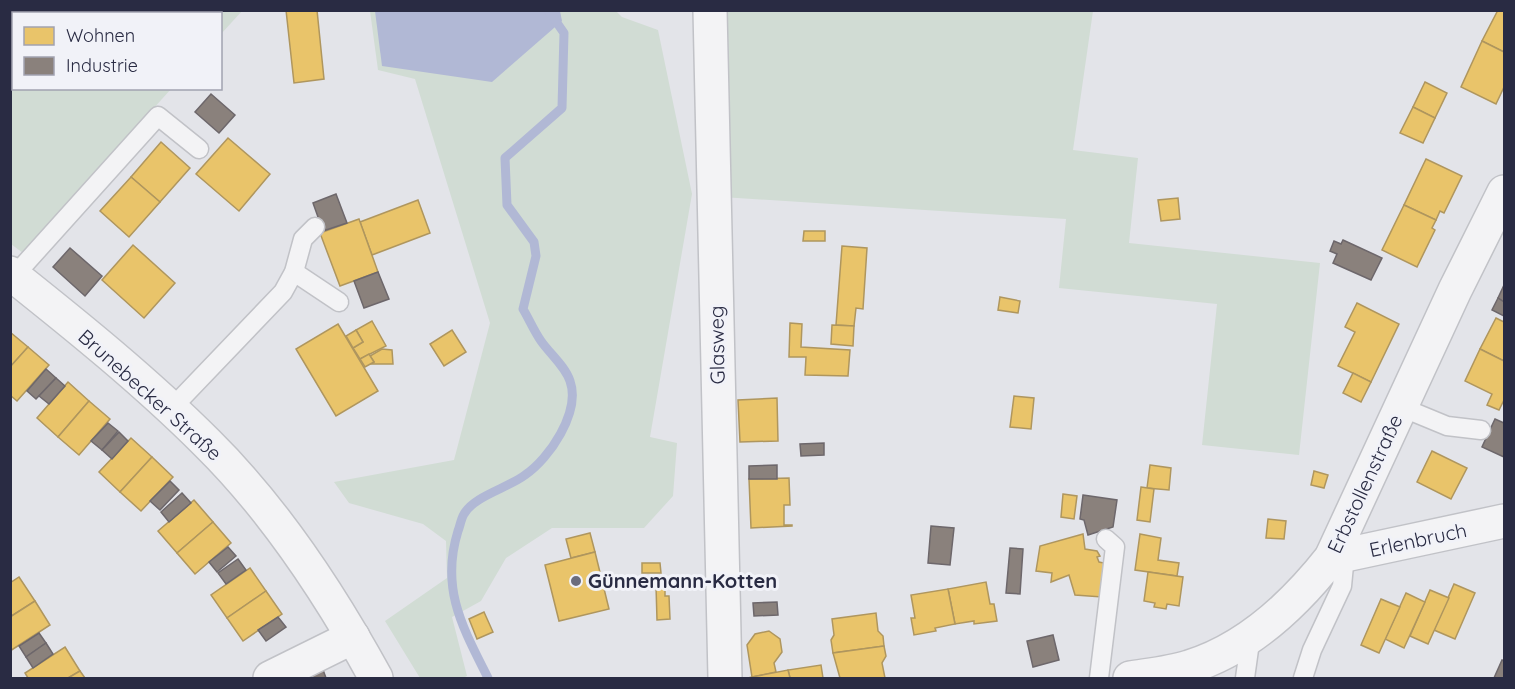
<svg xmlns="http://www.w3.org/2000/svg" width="1515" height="689" font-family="Quicksand,sans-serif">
	<rect width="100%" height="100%" fill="#e3e4e9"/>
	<g fill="#d1dcd4">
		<polygon points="76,10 242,10 242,11 221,34 220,14 73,13"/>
		<polygon points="370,11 616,11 622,17 658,30 692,194 650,437 677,443 673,496 644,528 552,528 506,558 481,601 452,617 467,676 463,678 420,678 385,621 447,578 446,541 423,524 349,503 334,482 454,460 490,323 415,79 378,70"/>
		<polygon points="718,11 1093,11 1073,150 1138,158 1129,243 1320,263 1299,455 1202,445 1217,304 1059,288 1066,219 722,197"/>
		<polygon points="13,70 14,88 171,89 23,253 11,244 11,73"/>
	</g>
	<polygon fill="#b1b8d5" points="375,11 560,11 562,21 492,82 382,66"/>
	<g fill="#e9c46a" stroke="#af965e" stroke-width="1.5">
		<polygon points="286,10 317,10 324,79 294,83"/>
		<polygon points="1498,10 1504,10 1504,52 1482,41"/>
		<polygon points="1482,41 1504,52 1504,87 1496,104 1461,87"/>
		<polygon points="1425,82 1447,93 1435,118 1413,107"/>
		<polygon points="1413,107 1435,118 1423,143 1400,133"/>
		<polygon points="228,138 270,174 239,211 196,174"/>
		<polygon points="161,142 190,168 160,202 131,177"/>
		<polygon points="1426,159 1462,176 1444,213 1440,211 1436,220 1404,205"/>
		<polygon points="131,177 160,202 129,237 100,211"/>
		<polygon points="1178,198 1180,219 1161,221 1158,200"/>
		<polygon points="418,200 430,233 372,255 360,222"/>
		<polygon points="1404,205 1436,220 1432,228 1435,230 1417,267 1382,250"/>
		<polygon points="359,219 378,272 340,286 320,233"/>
		<polygon points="804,231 825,231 825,241 803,241"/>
		<polygon points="133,245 175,283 144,318 102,280"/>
		<polygon points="842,246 867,248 863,309 856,308 854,326 836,325"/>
		<polygon points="1000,297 1020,301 1018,313 998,310"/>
		<polygon points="1357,303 1399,324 1371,382 1338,366 1355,332 1345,327"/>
		<polygon points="1496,318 1504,322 1504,361 1480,349"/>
		<polygon points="372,321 386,346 360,359 353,348 363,342 356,330"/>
		<polygon points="790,323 802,324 801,347 850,350 848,376 805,375 806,357 789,357"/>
		<polygon points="338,324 378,391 336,416 296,349"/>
		<polygon points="832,325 854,326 853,346 831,344"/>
		<polygon points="356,330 363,342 353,348 346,336"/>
		<polygon points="452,330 466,352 444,366 430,344"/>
		<polygon points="10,332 28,347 10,367"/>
		<polygon points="28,347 49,365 17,401 10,395 10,367"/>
		<polygon points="382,349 392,350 393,364 370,364 374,362 370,356"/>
		<polygon points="1480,349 1504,361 1504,400 1499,410 1487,405 1492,394 1465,381"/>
		<polygon points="369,354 374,362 365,367 360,359"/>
		<polygon points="1353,373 1371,382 1361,402 1343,393"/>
		<polygon points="68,382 89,401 58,437 37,418"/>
		<polygon points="1014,396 1034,398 1031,429 1010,427"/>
		<polygon points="777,398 778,441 740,442 738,400"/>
		<polygon points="89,401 110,419 79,455 58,437"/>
		<polygon points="131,438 152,457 120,492 99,472"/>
		<polygon points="1432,451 1467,468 1451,499 1417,482"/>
		<polygon points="152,457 173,477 141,511 120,492"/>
		<polygon points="1150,465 1171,468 1169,490 1147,488"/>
		<polygon points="1314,471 1328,475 1324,488 1311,485"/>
		<polygon points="789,478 790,505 784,505 784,525 792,525 792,526 751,528 749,479"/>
		<polygon points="1141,487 1154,489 1150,522 1137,520"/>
		<polygon points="1063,494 1077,496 1074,519 1061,517"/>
		<polygon points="194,500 213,522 177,553 158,531"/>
		<polygon points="1268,519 1286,521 1284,539 1266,538"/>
		<polygon points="213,522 231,543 195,574 177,553"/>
		<polygon points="590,533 595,552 571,558 566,539"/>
		<polygon points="1083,534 1085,549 1097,551 1100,556 1097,557 1099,562 1104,563 1102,597 1075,595 1069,575 1051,582 1052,573 1036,571 1040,546"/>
		<polygon points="1140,534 1161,538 1158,560 1179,563 1177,576 1135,570"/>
		<polygon points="595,552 609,609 559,621 545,565"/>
		<polygon points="642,563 660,563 661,573 642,573"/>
		<polygon points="250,568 266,591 227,618 211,595"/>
		<polygon points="1148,572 1183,577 1179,606 1167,604 1166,609 1154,607 1155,603 1144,601"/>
		<polygon points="19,577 35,601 10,617 10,583"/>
		<polygon points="986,582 990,604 994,604 997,621 974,624 974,621 955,624 948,589"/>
		<polygon points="1454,584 1475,593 1455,639 1434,630"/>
		<polygon points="656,586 665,586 665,596 669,596 670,619 657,620"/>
		<polygon points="948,589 955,624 935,628 936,631 914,635 911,618 915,618 911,595"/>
		<polygon points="1430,590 1449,598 1428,644 1410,636"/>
		<polygon points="266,591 282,614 243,641 227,618"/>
		<polygon points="1406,593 1425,602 1404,648 1385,639"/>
		<polygon points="1381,599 1400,607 1379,653 1361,645"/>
		<polygon points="35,601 50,625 10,651 10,617"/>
		<polygon points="484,612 493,632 477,639 469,619"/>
		<polygon points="876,613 878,631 883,636 884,646 833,653 831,640 834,635 832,619"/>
		<polygon points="769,631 780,639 782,652 774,663 776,672 752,677 747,645 755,634"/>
		<polygon points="884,646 886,656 882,663 885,678 840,678 833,653"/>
		<polygon points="65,647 80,671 68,678 28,678 25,673"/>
		<polygon points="821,665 823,678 790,678 788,670"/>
		<polygon points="788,670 790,678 748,678 752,677"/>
		<polygon points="80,671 85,678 68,678"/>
	</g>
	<g fill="#8a817c" stroke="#6d676b" stroke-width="1.5">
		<polygon points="211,94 235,115 219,133 195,112"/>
		<polygon points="336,194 347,223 323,231 313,203"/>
		<polygon points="1343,240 1382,258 1371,280 1333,263 1337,254 1330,251 1334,241 1341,244"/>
		<polygon points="70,248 102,276 85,296 53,267"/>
		<polygon points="378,272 389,299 364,308 354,281"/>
		<polygon points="1504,285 1504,302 1498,298"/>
		<polygon points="1498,298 1504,302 1504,316 1492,310"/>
		<polygon points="46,369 56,378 36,399 27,391"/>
		<polygon points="56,378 65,386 49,404 39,396"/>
		<polygon points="1495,419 1504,423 1504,457 1482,447"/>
		<polygon points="108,423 118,431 102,450 91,441"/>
		<polygon points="119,432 128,441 112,459 102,450"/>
		<polygon points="824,443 824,455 801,456 800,444"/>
		<polygon points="777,465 777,479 749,479 749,466"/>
		<polygon points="170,481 179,490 160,510 150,501"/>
		<polygon points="182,493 191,503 169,522 161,512"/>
		<polygon points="1083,495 1117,500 1113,527 1088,535 1084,520 1080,519"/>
		<polygon points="931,526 954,528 950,565 928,563"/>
		<polygon points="228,547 236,556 217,572 209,562"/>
		<polygon points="1010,548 1023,549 1020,594 1006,593"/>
		<polygon points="238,559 246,570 226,584 218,573"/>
		<polygon points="777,602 778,615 754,616 753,603"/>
		<polygon points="278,617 286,627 266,641 258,630"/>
		<polygon points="39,633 46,643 26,657 19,646"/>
		<polygon points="1053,635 1059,660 1033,667 1027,641"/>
		<polygon points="46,643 53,654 33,668 26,657"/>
		<polygon points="1502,660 1504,661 1504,678 1494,678"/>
		<polygon points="322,667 326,678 299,678"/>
	</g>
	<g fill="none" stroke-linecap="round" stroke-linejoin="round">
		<path stroke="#b1b8d5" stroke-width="9" d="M488 678C463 628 440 589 458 531 460 526 461 519 464 514 474 496 508 488 525 475 549 459 581 412 570 381 565 366 550 354 541 341 534 331 529 319 523 309L536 256 534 242 507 205 505 158 562 108 564 33 548 10"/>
		<defs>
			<g id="service">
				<polyline points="294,272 339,302"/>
				<polyline points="14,276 158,116 199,149"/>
				<polyline points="1401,407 1447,426 1481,430"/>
				<polyline points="171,409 283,292 294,272 303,239 315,227"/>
				<polyline points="1099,678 1115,547 1106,539"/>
				<polyline points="1245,678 1251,635"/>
				<polyline points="1303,678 1312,650 1342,586 1345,555"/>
			</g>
			<g id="minor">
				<polyline points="710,10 725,678"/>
				<path d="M10 273C78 327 146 382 207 443 276 511 330 594 376 678"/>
				<polyline points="1331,558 1504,521"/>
				<polyline points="270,678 353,637"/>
				<path d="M1130 678C1149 675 1171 673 1189 667 1248 649 1294 605 1331 558L1455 290 1504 192"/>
			</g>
		</defs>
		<use href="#service" stroke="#c1c2c7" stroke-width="21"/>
		<use href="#minor" stroke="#c1c2c7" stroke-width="36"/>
		<use href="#service" stroke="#f3f3f5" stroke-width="18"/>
		<use href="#minor" stroke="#f3f3f5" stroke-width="33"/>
	</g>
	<circle fill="#6a6c7d" stroke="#f1f2f8" stroke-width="2" cx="576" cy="581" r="6"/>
	<g text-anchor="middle" stroke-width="6" stroke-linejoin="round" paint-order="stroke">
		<g font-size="20" fill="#292b43" stroke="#f1f2f8">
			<text transform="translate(717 345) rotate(-91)" y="7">Glasweg</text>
			<text transform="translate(150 395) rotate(42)" y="7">Brunebecker Straße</text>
			<text transform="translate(1365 484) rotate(-65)" y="7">Erbstollenstraße</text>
			<text transform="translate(1418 540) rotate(-12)" y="7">Erlenbruch</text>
		</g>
		<g font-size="20" font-weight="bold" fill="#292b43" stroke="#f1f2f8" text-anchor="start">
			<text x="588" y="588">Günnemann-Kotten</text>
		</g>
	</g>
	<rect width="1515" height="689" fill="none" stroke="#292b43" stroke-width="24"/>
	<rect x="12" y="12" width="210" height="78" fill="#f1f2f8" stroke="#a1a2b0" stroke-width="1.5"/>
	<rect x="24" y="27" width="30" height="18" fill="#e9c46a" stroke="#a1a2b0" stroke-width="1.5"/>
	<text x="66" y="42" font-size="18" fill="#292b43">Wohnen</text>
	<rect x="24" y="57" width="30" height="18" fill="#8a817c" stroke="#a1a2b0" stroke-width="1.5"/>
	<text x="66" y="72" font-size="18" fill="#292b43">Industrie</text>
</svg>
